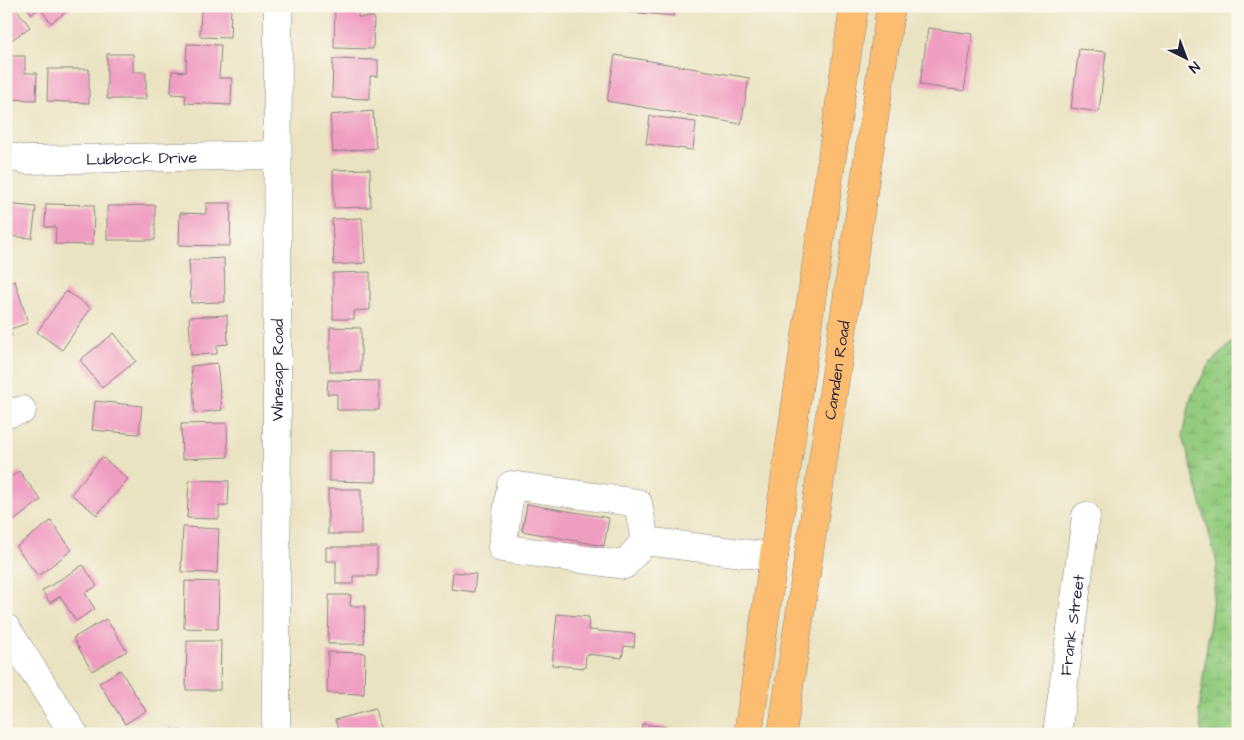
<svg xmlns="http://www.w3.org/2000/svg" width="1244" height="740" font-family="'Architects Daughter',sans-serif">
	<defs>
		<pattern id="wetland-marsh" width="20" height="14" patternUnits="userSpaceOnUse" patternTransform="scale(1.25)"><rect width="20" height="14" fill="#94cc7f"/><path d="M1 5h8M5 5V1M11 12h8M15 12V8" fill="none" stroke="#7faf6f"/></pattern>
	</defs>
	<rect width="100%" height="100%" fill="#fbf7ec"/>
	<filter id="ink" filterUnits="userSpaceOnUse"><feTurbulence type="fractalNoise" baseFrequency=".02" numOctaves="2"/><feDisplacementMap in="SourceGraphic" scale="10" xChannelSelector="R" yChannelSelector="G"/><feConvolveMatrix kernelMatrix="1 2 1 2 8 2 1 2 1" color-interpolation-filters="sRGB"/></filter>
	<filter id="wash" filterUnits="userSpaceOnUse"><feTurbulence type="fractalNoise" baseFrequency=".0096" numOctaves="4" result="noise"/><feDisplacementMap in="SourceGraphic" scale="20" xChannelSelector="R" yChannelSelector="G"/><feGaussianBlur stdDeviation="1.12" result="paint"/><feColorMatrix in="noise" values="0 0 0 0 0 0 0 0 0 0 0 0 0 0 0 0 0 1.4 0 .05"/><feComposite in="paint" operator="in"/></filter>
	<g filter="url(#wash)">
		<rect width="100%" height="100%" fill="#eae3c2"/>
		<polygon fill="url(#wetland-marsh)" stroke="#5b775d" points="1238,337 1238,734 1202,734 1199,712 1217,563 1183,436 1191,397 1209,364"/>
		<g id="blocks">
			<g fill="#f09dc2">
				<polygon points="6,6 14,6 30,27 6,44"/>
				<polygon points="26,6 74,6 51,23 40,8 32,14"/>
				<polygon points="201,6 231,6 230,38 200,37"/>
				<polygon points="629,6 675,6 674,16 628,12"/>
				<polygon points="335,7 358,7 358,17 374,17 373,49 334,48"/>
				<polygon points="928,28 973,34 964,91 920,85"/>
				<polygon points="187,44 221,45 219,78 232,78 231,105 185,103 186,95 171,94 172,71 186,72"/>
				<polygon points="1079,49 1106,52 1099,112 1071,108"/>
				<polygon points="107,54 133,54 133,72 146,72 146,99 107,99"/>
				<polygon points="615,55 749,78 741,124 607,101"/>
				<polygon points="6,56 25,56 25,73 37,73 36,100 6,99"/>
				<polygon points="333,59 378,60 378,76 370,76 370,99 332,98"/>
				<polygon points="48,69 89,69 89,103 47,101"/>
				<polygon points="373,111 376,148 333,152 330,115"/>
				<polygon points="650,116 696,122 693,150 646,144"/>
				<polygon points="370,169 371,207 334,208 333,170"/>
				<polygon points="206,203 231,203 230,246 179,245 180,213 206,214"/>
				<polygon points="6,204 36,207 32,238 6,236"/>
				<polygon points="46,204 94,205 93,245 55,244 56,227 45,227"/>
				<polygon points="155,205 155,240 107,240 107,206"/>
				<polygon points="362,218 365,263 334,265 332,219"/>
				<polygon points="224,258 225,302 191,303 189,260"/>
				<polygon points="370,272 370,310 354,311 354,319 333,319 333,273"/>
				<polygon points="15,281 28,323 10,329 12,336 6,338 6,284"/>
				<polygon points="66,291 91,308 62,350 37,332"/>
				<polygon points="227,315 228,344 217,345 217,354 191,355 189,317"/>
				<polygon points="330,327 361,328 361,372 330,372"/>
				<polygon points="114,333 136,361 102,388 80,360"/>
				<polygon points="217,363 222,410 195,413 191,366"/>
				<polygon points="328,380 379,381 379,410 337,410 337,394 327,394"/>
				<polygon points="95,401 142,406 139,434 92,430"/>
				<polygon points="227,423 228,457 182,459 181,424"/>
				<polygon points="329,451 376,451 376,482 329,481"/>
				<polygon points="102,457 128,479 97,515 71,494"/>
				<polygon points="19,471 41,500 6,527 6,481"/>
				<polygon points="189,480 229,481 228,506 219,506 219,519 187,518"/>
				<rect x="328" y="489" width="33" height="45"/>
				<polygon points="527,504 609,518 604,546 522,531"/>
				<polygon points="51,521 72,550 38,576 16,547"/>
				<polygon points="183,527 219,529 217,573 181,572"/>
				<polygon points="326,547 377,547 377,576 353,576 353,584 336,584 336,561 326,561"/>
				<polygon points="83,565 97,586 85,593 95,609 76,621 60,596 50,603 42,591"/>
				<polygon points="453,572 476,574 474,592 451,589"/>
				<polygon points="185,581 219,582 218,629 184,628"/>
				<polygon points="329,595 351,595 350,606 365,606 364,644 328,644"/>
				<polygon points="557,614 589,617 588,630 635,634 634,647 624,646 622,658 586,654 585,668 552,665"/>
				<polygon points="106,619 127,651 92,671 73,638"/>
				<polygon points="187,641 221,641 220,690 186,690"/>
				<polygon points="328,652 365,653 364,694 327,693"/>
				<polygon points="120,670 146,711 125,724 99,683"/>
				<polygon points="375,709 382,734 328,734 338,729 335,720"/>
				<polygon points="642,724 667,727 666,734 641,734"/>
				<polygon points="172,729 195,733 195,734 171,734"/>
			</g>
		</g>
	</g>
	<g filter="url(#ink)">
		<use href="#blocks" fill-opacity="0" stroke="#86827e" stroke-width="1"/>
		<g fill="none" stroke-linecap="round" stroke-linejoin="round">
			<defs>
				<g id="minor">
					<path id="s1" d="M6 156 27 160 276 155"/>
					<polyline points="6,414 22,410"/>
					<polyline points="645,541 624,565 502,548 511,485 638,503 645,541 774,557"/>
					<polyline points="6,628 74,734"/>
					<path id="s2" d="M276 734 278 6"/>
					<path id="s3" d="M1057 734 1086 516"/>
				</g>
				<g id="major">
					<polyline points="748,734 854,6"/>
					<path id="s4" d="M782 734 891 6"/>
				</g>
			</defs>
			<use href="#minor" stroke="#86827e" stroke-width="29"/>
			<use href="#major" stroke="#86827e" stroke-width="29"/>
			<use href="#minor" stroke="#fff" stroke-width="28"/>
			<use href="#major" stroke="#fcbd6f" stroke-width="28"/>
		</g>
	</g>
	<g text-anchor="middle" stroke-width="4" stroke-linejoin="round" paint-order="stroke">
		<g font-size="16" fill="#22223b" stroke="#fbf7ec">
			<text dy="6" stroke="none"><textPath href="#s1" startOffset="136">Lubbock Drive</textPath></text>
			<text dy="6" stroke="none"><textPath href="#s2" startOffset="364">Winesap Road</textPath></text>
			<text dy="6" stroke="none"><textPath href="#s4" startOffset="368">Camden Road</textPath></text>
			<text dy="6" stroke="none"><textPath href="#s3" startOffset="110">Frank Street</textPath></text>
		</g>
	</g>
	<rect width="1244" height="740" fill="none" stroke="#fbf7ec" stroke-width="25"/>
	<g transform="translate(1186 58) rotate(138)" stroke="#fbf7ec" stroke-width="4" paint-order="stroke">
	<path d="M0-4L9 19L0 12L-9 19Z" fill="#22223b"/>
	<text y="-8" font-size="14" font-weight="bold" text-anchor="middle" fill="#22223b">N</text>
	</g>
</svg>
